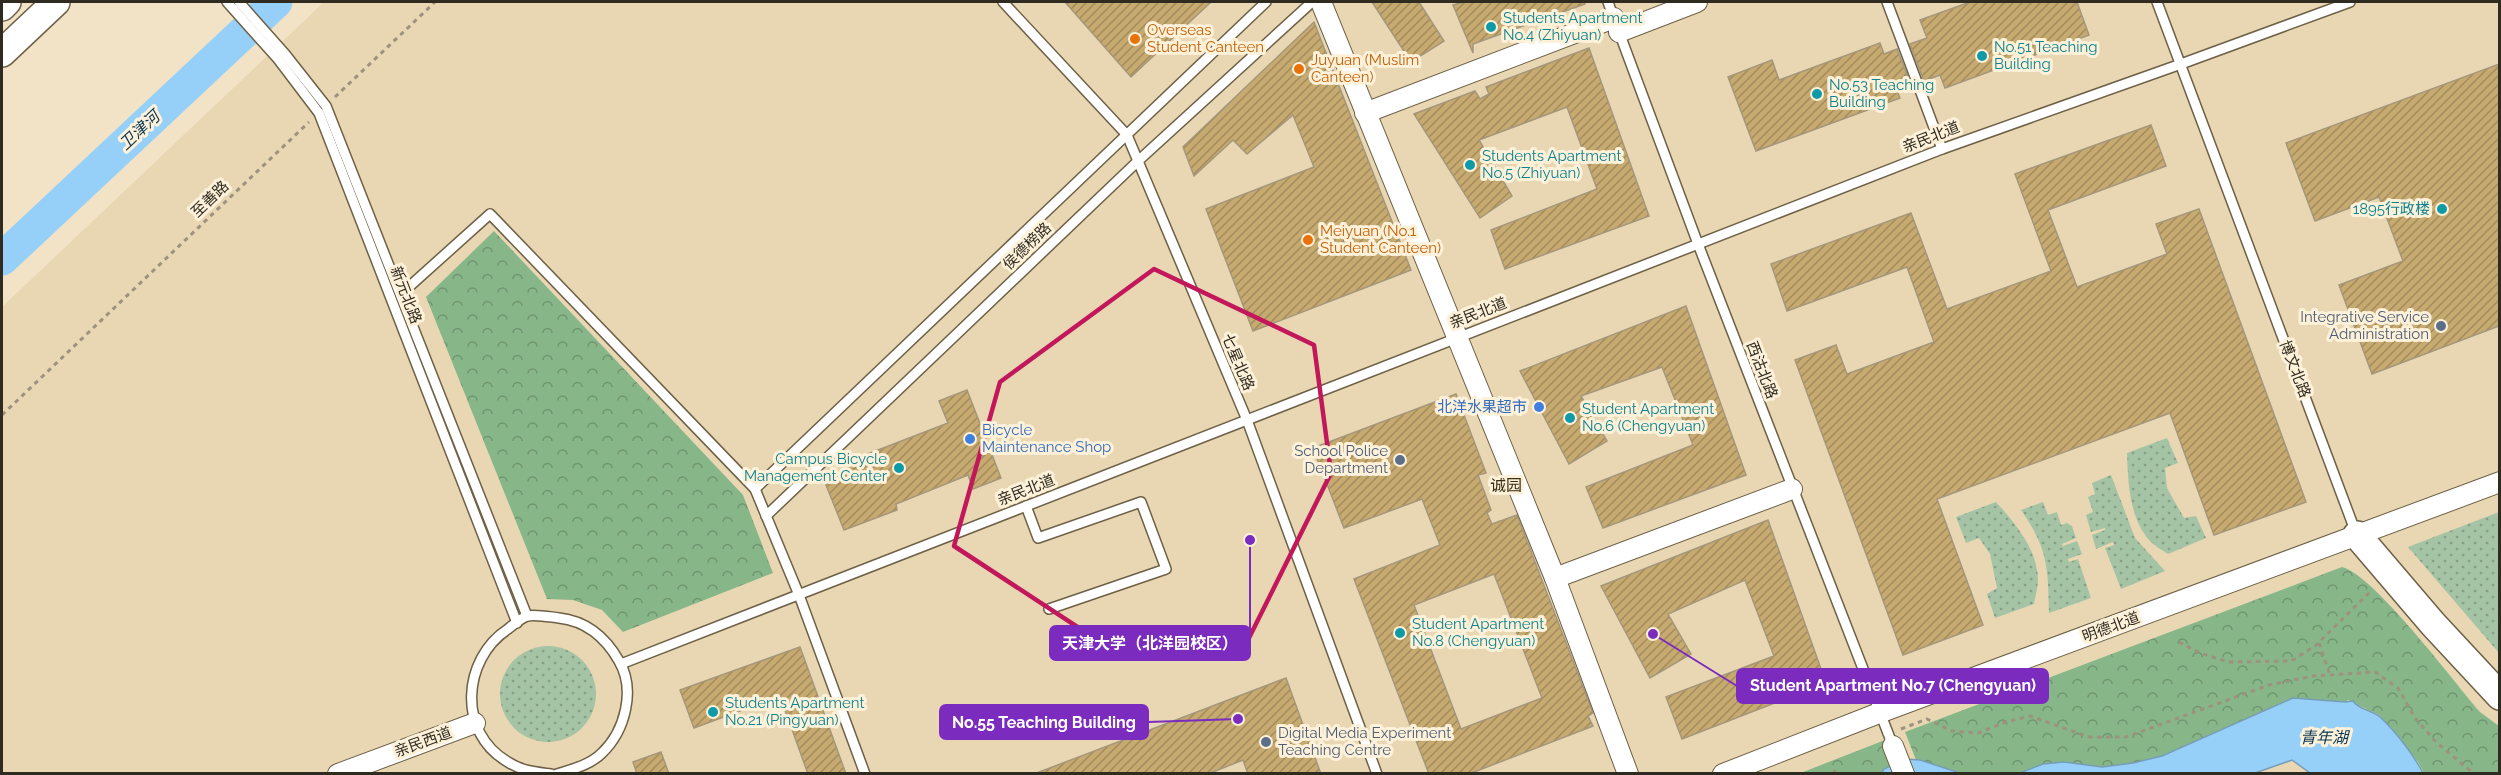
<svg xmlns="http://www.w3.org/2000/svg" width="2501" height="775" font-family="Raleway,'Noto Sans SC',sans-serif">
	<defs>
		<pattern id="green-dots" width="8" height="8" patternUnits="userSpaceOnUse" patternTransform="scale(1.5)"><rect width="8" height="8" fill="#a4c4a5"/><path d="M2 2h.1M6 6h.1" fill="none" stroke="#869f86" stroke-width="1.8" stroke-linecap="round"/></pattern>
		<pattern id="forest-crowns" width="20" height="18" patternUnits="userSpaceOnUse" patternTransform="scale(1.5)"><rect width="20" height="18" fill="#87b789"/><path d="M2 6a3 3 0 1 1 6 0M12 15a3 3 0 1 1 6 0" fill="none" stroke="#6f9570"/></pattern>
		<pattern id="building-hatch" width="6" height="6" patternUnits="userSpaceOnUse" patternTransform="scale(1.5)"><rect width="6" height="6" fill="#c7aa70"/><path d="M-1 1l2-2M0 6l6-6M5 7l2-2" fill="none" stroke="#a28b5c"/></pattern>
	</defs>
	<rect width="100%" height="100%" fill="#f2e3c6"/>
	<polygon fill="#e9d7b3" points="324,2 2499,2 2499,773 2,774 2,307"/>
	<g fill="url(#green-dots)">
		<path d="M2167 438 2178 463 2165 468 2167 488 2184 518 2196 516 2206 538 2168 554C2162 550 2153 545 2149 540 2129 517 2128 481 2127 453Z"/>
		<polygon points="2111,475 2135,538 2165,571 2121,589 2105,548 2114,545 2113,542 2096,549 2092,535 2105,530 2105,528 2091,532 2086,515 2093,512 2088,497 2095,494 2092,483"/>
		<path d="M1996 502C2015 523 2038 550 2038 580 2038 588 2035 597 2034 604L1995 618 1987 594 1997 588 1990 554 1979 538 1966 543 1956 517Z"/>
		<path d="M2043 502 2048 515 2057 512 2061 525 2067 523 2072 526 2076 538 2062 544 2063 546 2077 541 2082 554 2068 559 2069 562 2078 559 2091 598 2049 613C2048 567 2048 549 2021 510Z"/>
		<polygon points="2499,512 2499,653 2408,547"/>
		<circle cx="548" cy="694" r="48"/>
	</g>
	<g fill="url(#forest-crowns)">
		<polygon points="494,231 743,495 773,573 623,632 602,610 573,600 547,599 426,297"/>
		<path d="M2342 567C2374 575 2454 682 2480 712L2499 726V773H2424L2418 762 2379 715 2348 700 2346 702 2293 698 2162 756 2133 763 2102 767 2064 762 2043 764 2020 773H1960L1916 760 1905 732Z"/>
		<polygon points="1885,740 1894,764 1881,773 1798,774"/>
	</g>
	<g fill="#96d0f9" stroke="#779eb8" stroke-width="1.5">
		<path d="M2293 698 2345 702 2353 701C2359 710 2372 710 2380 717 2396 732 2413 754 2423 773H2310L2292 760 2255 773H2020L2043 764 2064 762 2102 767 2133 763 2162 756Z"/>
		<polygon points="1905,759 1920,760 1960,773 1881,774 1884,769"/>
	</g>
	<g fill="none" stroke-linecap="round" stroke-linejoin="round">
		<polyline stroke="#96d0f9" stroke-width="33" points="2,259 276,2"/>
	</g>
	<g fill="url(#building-hatch)" stroke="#a4977b" stroke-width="1.5" fill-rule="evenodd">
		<polygon points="1065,2 1211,2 1131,77"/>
		<polygon points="1372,2 1419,2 1444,41 1411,62"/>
		<polygon points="1463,2 1585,2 1585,4 1473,44 1473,53 1453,5"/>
		<polygon points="1970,2 2077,2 2089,35 1945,88 1940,75 1924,81 1910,44 1927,38 1920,20"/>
		<polygon points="1314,22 1411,270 1253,331 1206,209 1314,167 1293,115 1247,154 1233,140 1194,176 1183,147"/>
		<polygon points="1880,43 1884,54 1897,49 1911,85 1897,91 1900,98 1756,151 1728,77 1772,60 1779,80"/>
		<polygon points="1589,48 1649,216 1505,269 1491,230 1597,189 1567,107 1479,140 1512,196 1480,218 1414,114 1475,91 1480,99 1489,94 1486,87"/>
		<polygon points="2499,64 2499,326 2372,374 2339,285 2403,261 2379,197 2315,221 2286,143"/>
		<polygon points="2151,125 2166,166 2048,210 2077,287 2167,254 2156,224 2199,209 2306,502 2214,535 2170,413 1937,499 1983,625 1903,655 1795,360 1836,345 1847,374 1934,342 1907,267 1787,311 1771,264 1911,213 1947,309 2051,271 2015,174"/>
		<polygon points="1686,306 1746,475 1603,528 1586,487 1693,445 1662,367 1581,396 1607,441 1569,464 1520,371"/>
		<polygon points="967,390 1001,478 973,489 968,475 896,504 897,510 844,530 826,485 860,457 948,423 939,401"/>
		<path d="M1456 394 1486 473 1478 475 1491 510 1487 513 1492 524 1517 515 1593 713 1588 716 1593 726 1469 774H1429L1354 579 1440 545 1422 499 1344 528 1313 448ZM1494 574 1542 698 1461 729 1414 605Z"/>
		<polygon points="1768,520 1826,683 1682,739 1666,697 1774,656 1745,580 1668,614 1691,654 1650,678 1601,586"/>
		<polygon points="800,647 846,774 808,774 780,696 694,728 680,690"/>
		<polygon points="1286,678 1321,774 1248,774 1243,760 1208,774 1034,774"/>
		<polygon points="661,752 669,774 637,774 633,762"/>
	</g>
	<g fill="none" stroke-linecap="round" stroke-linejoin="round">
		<defs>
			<g id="lane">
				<polyline points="227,2 278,59 319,113 517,623"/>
				<polyline points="239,2 285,54 326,106 527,616"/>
				<polyline points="1003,2 1127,135 1247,420 1377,774"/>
				<polyline points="1608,2 1614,19"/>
				<polyline points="1887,2 1942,149"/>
				<polyline points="2157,2 2356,533"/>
				<polyline points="1619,32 1698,244 1893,746"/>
				<polyline points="401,294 490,214 755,489 799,595 865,774"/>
				<polyline points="755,489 1266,2"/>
				<polyline points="1026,506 1038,538 1141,502 1166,569 1049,609"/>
				<polyline points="766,516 1138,161 1312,2"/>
				<polyline points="621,664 1942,149 2181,64 2350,2"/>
				<path d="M551 774C536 772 521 771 508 762 457 733 462 659 508 629 513 625 521 618 527 616 536 614 550 617 559 618 586 621 606 638 619 661 636 690 625 731 602 753 590 765 573 769 557 774"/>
			</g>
			<g id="street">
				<polyline points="1321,2 1555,578 1628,774"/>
				<polyline points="1619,32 1697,2"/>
				<polyline points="1365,113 1614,18"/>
				<polyline points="1555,578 1792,489"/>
				<polyline points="1893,746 1904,774"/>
				<polyline points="338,774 475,723"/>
				<polyline points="1723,774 1879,713 2500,482"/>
			</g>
			<g id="secondary">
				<polyline points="2,7 7,2"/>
				<polyline points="2,53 56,2"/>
				<polyline points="2357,535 2433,624 2500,696"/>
			</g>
		</defs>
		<use href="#lane" stroke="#6d6046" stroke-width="12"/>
		<use href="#street" stroke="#6d6046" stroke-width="22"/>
		<use href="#secondary" stroke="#6d6046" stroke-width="30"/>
		<g stroke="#9d927d" stroke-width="3" stroke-dasharray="4.5 4.5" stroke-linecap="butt">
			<polyline points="335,97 435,2"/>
			<polyline points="2,415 309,122"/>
			<polyline points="2179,642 2200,653 2229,662 2291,661 2315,646 2372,590"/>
			<polyline points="2319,643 2330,675"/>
			<polyline points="1901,729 1927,719 1952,731 1978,733 2006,722 2030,716 2089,737 2126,737 2269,685 2313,676 2375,672 2398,688 2415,718 2436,742 2474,774"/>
			<polyline points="1834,774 1836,765"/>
		</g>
		<use href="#lane" stroke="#fff" stroke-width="9"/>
		<use href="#street" stroke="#fff" stroke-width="20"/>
		<use href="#secondary" stroke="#fff" stroke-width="27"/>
	</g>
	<path fill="none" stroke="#c2185b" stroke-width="4.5" stroke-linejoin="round" d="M1154 269 1314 345 1331 473 1246 644 1105 645 954 546 1000 382Z"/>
	<g fill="#0f9aa8" stroke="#fdf1d9" stroke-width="2">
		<circle cx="1491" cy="27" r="6"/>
		<circle cx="1982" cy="56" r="6"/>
		<circle cx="1817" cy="94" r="6"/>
		<circle cx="1470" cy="165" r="6"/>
		<circle cx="2442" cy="209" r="6"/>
		<circle cx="1570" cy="418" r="6"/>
		<circle cx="899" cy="468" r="6"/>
		<circle cx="1400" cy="633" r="6"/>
		<circle cx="713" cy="712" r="6"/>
	</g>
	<g fill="#e8710a" stroke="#fdf1d9" stroke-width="2">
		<circle cx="1135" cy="39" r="6"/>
		<circle cx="1299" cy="69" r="6"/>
		<circle cx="1308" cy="240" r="6"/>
	</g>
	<g fill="#5c6f8a" stroke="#fdf1d9" stroke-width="2">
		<circle cx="2441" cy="326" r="6"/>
		<circle cx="1400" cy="460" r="6"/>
		<circle cx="1266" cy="742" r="6"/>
	</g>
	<g fill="#3f7fe0" stroke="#fdf1d9" stroke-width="2">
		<circle cx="1539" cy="407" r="6"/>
		<circle cx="970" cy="439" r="6"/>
	</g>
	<g text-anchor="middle" stroke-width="6" stroke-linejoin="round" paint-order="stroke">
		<g font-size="15" fill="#0d838f" stroke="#fdf1d9" text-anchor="start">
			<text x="1503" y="23">Students Apartment<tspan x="1503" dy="17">No.4 (Zhiyuan)</tspan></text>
			<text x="1994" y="52">No.51 Teaching<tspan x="1994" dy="17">Building</tspan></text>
			<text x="1829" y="90">No.53 Teaching<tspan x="1829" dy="17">Building</tspan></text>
			<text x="1482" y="161">Students Apartment<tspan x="1482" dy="17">No.5 (Zhiyuan)</tspan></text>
			<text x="2430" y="214" text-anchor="end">1895行政楼</text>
			<text x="1582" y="414">Student Apartment<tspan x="1582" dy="17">No.6 (Chengyuan)</tspan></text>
			<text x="887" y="464" text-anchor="end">Campus Bicycle<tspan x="887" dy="17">Management Center</tspan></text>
			<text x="1412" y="629">Student Apartment<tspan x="1412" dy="17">No.8 (Chengyuan)</tspan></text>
			<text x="725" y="708">Students Apartment<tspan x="725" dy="17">No.21 (Pingyuan)</tspan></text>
		</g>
		<g font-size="15" fill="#c56008" stroke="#fdf1d9" text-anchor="start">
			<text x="1147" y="35">Overseas<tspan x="1147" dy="17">Student Canteen</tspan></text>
			<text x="1311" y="65">Juyuan (Muslim<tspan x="1311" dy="17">Canteen)</tspan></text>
			<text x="1320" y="236">Meiyuan (No.1<tspan x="1320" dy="17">Student Canteen)</tspan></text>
		</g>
		<g font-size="15" fill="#302b20" stroke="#fdf1d9">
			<text transform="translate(1931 137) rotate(-21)" y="5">亲民北道</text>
			<text transform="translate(210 199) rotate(-44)" y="5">至善路</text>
			<text transform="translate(1027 246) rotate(-44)" y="5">侯德榜路</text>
			<text transform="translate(406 295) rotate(69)" y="5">新元北路</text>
			<text transform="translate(1478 313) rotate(-21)" y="5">亲民北道</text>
			<text transform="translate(1238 362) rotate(67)" y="5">七星北路</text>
			<text transform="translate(2295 369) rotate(69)" y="5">博文北路</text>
			<text transform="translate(1762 370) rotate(69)" y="5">西沽北路</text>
			<text transform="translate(1026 490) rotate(-21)" y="5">亲民北道</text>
			<text transform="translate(2111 627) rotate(-20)" y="5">明德北道</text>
			<text transform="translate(423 742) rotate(-20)" y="5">亲民西道</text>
		</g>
		<g font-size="15" fill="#4e5e75" stroke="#fdf1d9" text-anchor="end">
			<text x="2429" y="322">Integrative Service<tspan x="2429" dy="17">Administration</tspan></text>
			<text x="1388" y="456">School Police<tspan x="1388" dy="17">Department</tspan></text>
			<text x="1278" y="738" text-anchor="start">Digital Media Experiment<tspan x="1278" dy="17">Teaching Centre</tspan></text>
		</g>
		<g font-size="15" fill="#366cbe" stroke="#fdf1d9" text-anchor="end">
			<text x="1527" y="412">北洋水果超市</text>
			<text x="982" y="435" text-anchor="start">Bicycle<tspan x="982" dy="17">Maintenance Shop</tspan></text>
		</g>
		<g font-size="16" font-style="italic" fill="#063551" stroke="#fdf1d9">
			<text transform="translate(139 130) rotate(-43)" y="6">卫津河</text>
			<text x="2324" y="743">青年湖</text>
		</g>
		<g font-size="16" fill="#3a2e16" stroke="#fdf1d9">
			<text x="1506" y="491">诚园</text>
		</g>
	</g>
	<path fill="none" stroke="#7b2cbf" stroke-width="2" d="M1250 540L1250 643M1653 634L1737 686M1238 719L1148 722"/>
	<g fill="#7b2cbf" stroke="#fdf1d9" stroke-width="2">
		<circle cx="1250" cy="540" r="6"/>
		<circle cx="1653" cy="634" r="6"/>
		<circle cx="1238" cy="719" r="6"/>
	</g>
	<g fill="#7b2cbf" stroke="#7b2cbf" stroke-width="2">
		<rect x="1050" y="626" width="200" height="34" rx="6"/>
		<rect x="1737" y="669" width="311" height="34" rx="6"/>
		<rect x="940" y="705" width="208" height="34" rx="6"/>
	</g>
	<g font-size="16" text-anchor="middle" font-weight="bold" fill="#fff">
		<text x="1150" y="649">天津大学（北洋园校区）</text>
		<text x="1893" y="691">Student Apartment No.7 (Chengyuan)</text>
		<text x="1044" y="728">No.55 Teaching Building</text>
	</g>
	<rect width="2501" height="775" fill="none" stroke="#302b20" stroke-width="6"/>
</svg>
